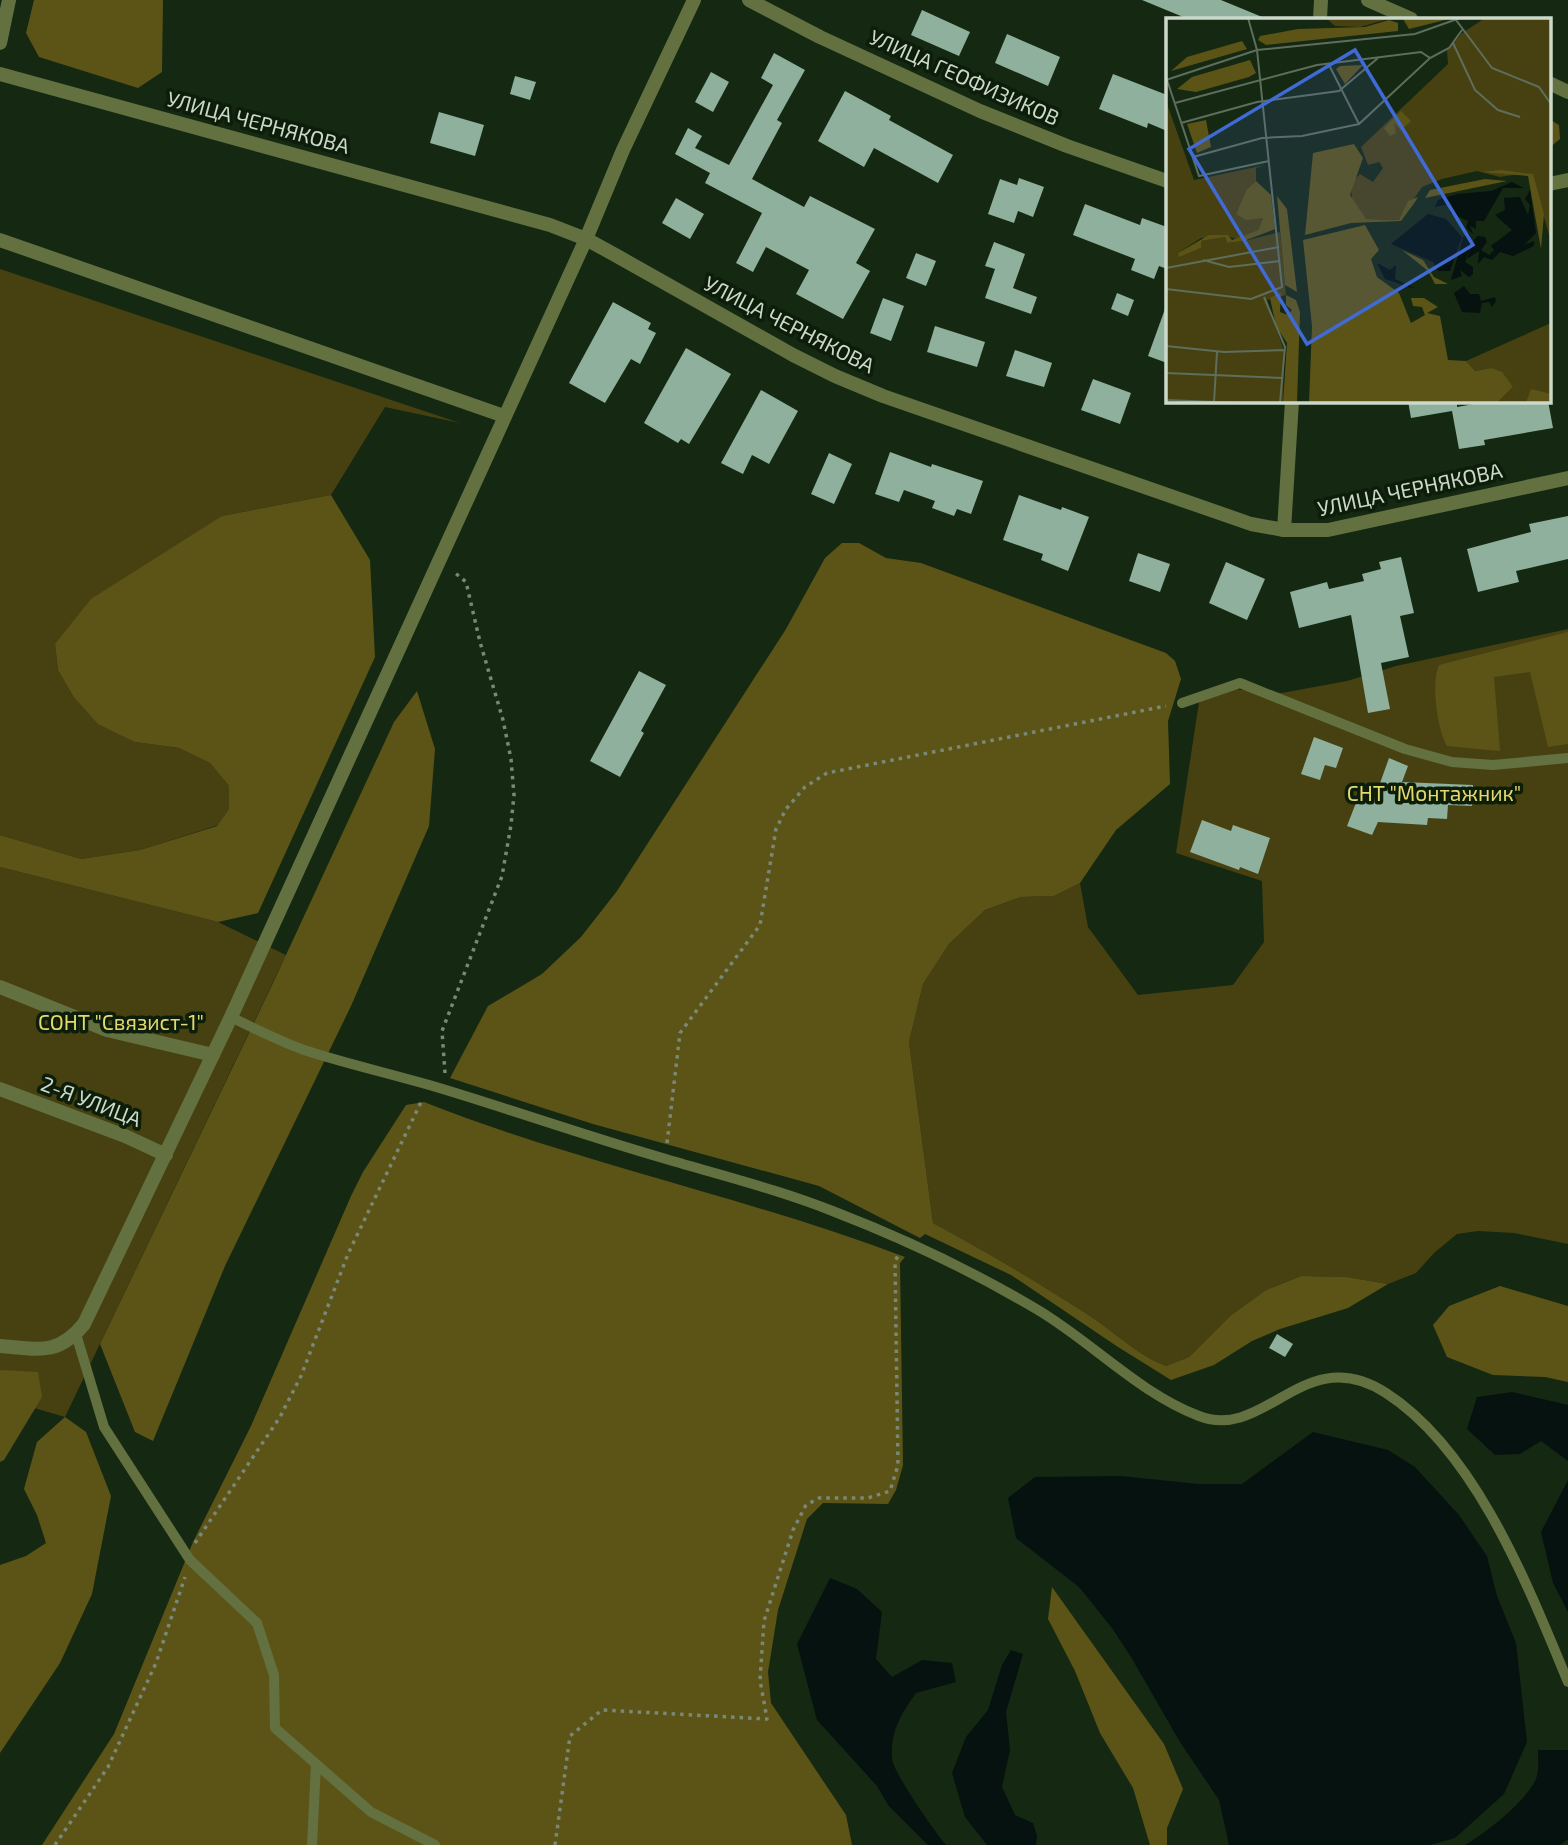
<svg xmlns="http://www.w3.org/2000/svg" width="1568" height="1845" font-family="'Exo 2',sans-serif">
	<rect width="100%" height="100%" fill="#152812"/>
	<g fill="#474111">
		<polygon points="0,269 460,423 385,407 331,495 222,516 55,644 58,670 73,696 135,742 179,748 210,763 229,786 229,809 218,825 140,850 81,859 0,835"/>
		<path d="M1568 629V1244L1514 1233 1478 1231 1457 1234 1434 1253 1416 1273 1388 1284 1347 1277 1301 1276 1266 1290 1230 1316 1189 1357 1166 1366C1137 1355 1116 1333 1090 1316 1039 1283 987 1252 933 1223L909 1042 923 984 949 944 985 910 1021 897 1054 896 1080 883 1088 927 1138 995 1233 985 1264 942 1262 881 1176 853 1199 702 1233 689 1282 693 1347 681 1396 666Z"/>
		<polygon points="0,867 218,922 286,955 65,1417 0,1398"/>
	</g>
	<g fill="#5c5417">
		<polygon points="34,0 163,0 162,72 138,88 39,57 26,33"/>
		<polygon points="1549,119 1559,125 1560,139 1549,148"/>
		<polygon points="331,495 370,560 375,657 258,913 218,922 0,867 0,835 81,859 140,850 217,826 229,809 229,786 210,763 179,748 135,742 98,724 73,696 58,670 55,644 91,599 222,516"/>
		<path d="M842 543H859L886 558 921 563 1166 653 1175 661 1181 679 1168 721 1170 784 1116 830 1080 883 1054 896 1021 897 985 910 949 944 923 984 909 1042 933 1223C987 1252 1039 1283 1090 1316 1116 1333 1137 1355 1166 1366L1189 1357 1230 1316 1266 1290 1301 1276 1347 1277 1388 1284 1348 1308 1280 1329 1252 1341 1214 1365 1171 1380 1118 1347 1011 1275 925 1234 920 1238 819 1186 593 1124 450 1078 488 1006 542 974 581 937 617 891 786 629 825 558Z"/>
		<path d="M1568 632V744L1548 747 1530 672 1494 677 1500 751 1447 746C1437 728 1431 684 1439 665Z"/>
		<polygon points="417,691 435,749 429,826 351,1006 225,1266 153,1441 135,1432 100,1344 273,983 394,722"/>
		<path d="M424 1102C581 1164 747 1197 905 1257L900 1263 903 1465 896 1490 888 1504 823 1503 807 1519 778 1610 768 1672 771 1703 846 1815 852 1845H42L114 1734 193 1542 251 1426 351 1196 363 1172 406 1105Z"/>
		<polygon points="1500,1286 1568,1306 1568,1382 1545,1377 1493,1375 1447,1357 1433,1325 1449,1306"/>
		<polygon points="0,1370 38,1372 42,1397 4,1460 0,1462"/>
		<polygon points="65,1417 86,1432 111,1496 92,1594 60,1663 0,1753 0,1565 26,1556 46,1543 37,1515 24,1489 37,1442"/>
		<polygon points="1052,1587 1164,1744 1183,1789 1167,1828 1167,1845 1150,1845 1133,1788 1100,1733 1075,1671 1048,1619"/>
	</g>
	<g fill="#05120f">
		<polygon points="1512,1392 1568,1405 1568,1461 1541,1441 1520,1454 1495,1455 1467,1429 1477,1397"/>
		<polygon points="1313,1432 1388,1450 1415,1467 1459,1515 1487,1556 1497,1596 1516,1643 1527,1742 1504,1794 1455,1838 1430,1845 1229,1845 1219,1800 1180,1742 1131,1657 1112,1628 1079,1587 1016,1538 1008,1498 1035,1477 1121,1476 1198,1484 1242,1484"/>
		<polygon points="1568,1480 1568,1612 1553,1583 1541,1532"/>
		<path d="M830 1578 857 1589 882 1612 876 1659 892 1677 922 1660 952 1663 956 1682 916 1693C902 1713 890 1731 892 1758 892 1771 935 1832 946 1845H928L888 1805 877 1786 817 1720 797 1644Z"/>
		<polygon points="1011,1650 1023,1654 1006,1712 1010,1750 1002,1787 1015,1815 1033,1823 1037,1836 1036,1845 987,1845 965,1817 952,1773 966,1737 988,1710 1002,1665"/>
		<path d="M1538 1750H1568V1839L1560 1845H1465C1487 1832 1521 1805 1534 1783 1540 1773 1538 1761 1538 1750Z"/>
	</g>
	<g fill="#8eb09d">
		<polygon points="1142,0 1221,0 1267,19 1188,19"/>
		<polygon points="922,10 970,32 959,56 911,35"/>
		<polygon points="1007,34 1060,57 1048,86 995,63"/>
		<polygon points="774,53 805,70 777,120 782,123 752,179 804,207 810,196 875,229 856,263 870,271 843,319 796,294 809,270 766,247 753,272 736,263 762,213 705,183 710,173 675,154 688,128 702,136 695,148 729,165 773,85 761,78"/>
		<polygon points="711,72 729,82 713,112 695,102"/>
		<polygon points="1113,74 1167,95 1167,131 1148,123 1147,128 1099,109"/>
		<polygon points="515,76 536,82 530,100 510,94"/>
		<polygon points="845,91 891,116 889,120 953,155 938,183 874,148 864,167 818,141"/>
		<polygon points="439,112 484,125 475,156 430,143"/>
		<polygon points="1019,178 1044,187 1033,217 1018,211 1014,223 988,214 1000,179 1017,185"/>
		<polygon points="676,198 704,214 690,239 662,223"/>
		<polygon points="1085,204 1140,225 1142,218 1167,227 1167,269 1159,266 1154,279 1131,270 1135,259 1073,235"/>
		<polygon points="994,242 1025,254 1013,288 1037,297 1031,314 985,298 995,269 985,266"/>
		<polygon points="916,253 936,261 926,286 906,278"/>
		<polygon points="1117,293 1134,300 1128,316 1111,309"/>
		<polygon points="883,298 904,306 891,341 870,333"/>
		<polygon points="613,302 651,323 648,329 656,333 640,364 631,359 605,403 569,383"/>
		<polygon points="1165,309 1167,309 1167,363 1148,356"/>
		<polygon points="935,326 985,342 977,367 927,352"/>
		<polygon points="686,348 731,374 689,444 681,439 678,443 644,423"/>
		<polygon points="1015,350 1052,363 1044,387 1006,376"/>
		<polygon points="1093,379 1131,393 1120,424 1081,410"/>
		<polygon points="761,390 798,411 769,464 752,455 743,474 721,463"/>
		<polygon points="1408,401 1457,401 1457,407 1491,401 1548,401 1553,428 1484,440 1485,445 1459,449 1452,411 1411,418"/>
		<polygon points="890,452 931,467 932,464 983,481 971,514 957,509 954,516 932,508 935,501 904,490 899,502 875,494"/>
		<polygon points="829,453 852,464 834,504 811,494"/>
		<polygon points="1019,495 1061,510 1062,507 1089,517 1068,571 1041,560 1043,554 1003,540"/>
		<polygon points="1568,516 1568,559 1516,571 1519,582 1478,592 1467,549 1531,532 1529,524"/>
		<polygon points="1138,553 1170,564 1160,592 1129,581"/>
		<polygon points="1401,557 1414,613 1400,616 1409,657 1381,663 1390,709 1368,713 1351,615 1299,628 1290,592 1327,582 1329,589 1364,581 1362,574 1381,569 1379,562"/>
		<polygon points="1226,562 1265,579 1247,620 1209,603"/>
		<polygon points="639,671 666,685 641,731 644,733 620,777 590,761"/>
		<polygon points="1314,737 1343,748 1336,768 1325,765 1320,780 1301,774"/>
		<polygon points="1389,758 1408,766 1402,782 1473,785 1472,806 1448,805 1447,819 1428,818 1427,825 1378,822 1372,835 1347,826 1359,795 1374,800"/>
		<polygon points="1202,820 1231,831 1233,825 1270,838 1258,874 1240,867 1239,870 1190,852"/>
		<polygon points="1277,1334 1293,1344 1285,1357 1269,1348"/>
	</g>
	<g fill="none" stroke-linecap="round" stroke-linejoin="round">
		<g stroke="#798877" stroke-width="3.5" stroke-dasharray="3.5 5" stroke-linecap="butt">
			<polyline points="445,1073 442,1031 502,876 511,825 514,795 511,759 503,720 480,642 466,582 454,572"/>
			<polyline points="667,1143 680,1033 760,925 776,829 786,809 805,787 827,773 1166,706"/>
			<polyline points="195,1543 280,1417 301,1376 348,1254 422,1100"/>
			<polyline points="55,1845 108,1767 156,1663 185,1577"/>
			<polyline points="555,1845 570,1736 602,1710 767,1719 760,1680 764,1621 793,1530 806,1505 819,1498 868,1498 890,1491 898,1465 895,1262 899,1253"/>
		</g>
		<g stroke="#637140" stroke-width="10">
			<polyline points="1182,703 1240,683 1405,749 1452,762 1493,765 1568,758"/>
			<path d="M231 1017C255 1029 279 1041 304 1050 347 1064 392 1074 436 1087 513 1110 589 1137 666 1159 723 1176 780 1190 835 1212 905 1239 974 1272 1038 1310 1093 1343 1139 1393 1199 1416 1266 1442 1304 1340 1386 1393 1476 1451 1528 1586 1568 1682"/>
			<polyline points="76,1334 104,1427 190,1560 257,1623 274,1675 275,1728 371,1812 435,1845"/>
			<polyline points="312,1845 316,1764"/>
		</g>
		<g stroke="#637140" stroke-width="14">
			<polyline points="749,0 820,37 980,111 1067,146 1167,181"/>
			<polyline points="1368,0 1411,19"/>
			<polyline points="1320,19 1321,0"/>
			<polyline points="0,43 9,0"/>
			<polyline points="0,74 550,225 586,239 617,256 793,355 835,376 883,396 1251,524 1284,530 1328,530 1568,478"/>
			<polyline points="1549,83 1568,92"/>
			<polyline points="1549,184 1568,180"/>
			<polyline points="0,240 504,416"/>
			<polyline points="1284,530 1292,401"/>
			<polyline points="0,987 107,1030 213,1055"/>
			<polyline points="0,1089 125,1136 166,1155"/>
			<path d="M0 1346C38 1349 58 1356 84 1324L231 1017 586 239 623 150 694 0"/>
		</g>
	</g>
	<g text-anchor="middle" stroke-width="7" stroke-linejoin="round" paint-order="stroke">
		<g font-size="21" fill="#ccd8ca" stroke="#0c1e09">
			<text transform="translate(964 78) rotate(24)" y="7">УЛИЦА ГЕОФИЗИКОВ</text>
			<text transform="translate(258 123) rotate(15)" y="7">УЛИЦА ЧЕРНЯКОВА</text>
			<text transform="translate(789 325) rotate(27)" y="7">УЛИЦА ЧЕРНЯКОВА</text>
			<text transform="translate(1410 490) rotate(-12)" y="7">УЛИЦА ЧЕРНЯКОВА</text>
			<text transform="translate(91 1102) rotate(21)" y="7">2-Я УЛИЦА</text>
		</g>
		<g font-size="21" fill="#e6d86c" stroke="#0c1e09">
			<text x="1434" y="801">СНТ "Монтажник"</text>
			<text x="121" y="1030">СОНТ "Связист-1"</text>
		</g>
	</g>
	<g transform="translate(1166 18)">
		<rect width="385" height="385" fill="#152812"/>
		<path d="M160 0H226L194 9 169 8ZM319 0H385V224L367 160 360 155 334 159 311 153 276 161 256 169 233 202 200 201 186 184 185 165 194 156 207 164 217 150 213 144 202 147 195 129 282 46 281 33 295 16ZM0 83 28 162 99 147 90 150V163L80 172 70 196 97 200 92 212 70 221 64 219 35 220 12 235 14 238 35 230 34 223 59 219 61 225 78 223 114 214 120 277 101 282 118 333 117 385H0ZM385 305V379L380 385H331L347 369 325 350 309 353 300 343Z" fill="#474111"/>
		<path d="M237 1 282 0 283 1 243 11ZM223 2 232 5V13L100 27 92 22 94 18 132 11 199 9ZM76 23 81 31 5 53 21 39ZM84 42 90 55 83 59 30 74 11 71 26 59ZM197 47 179 66 170 51 174 48ZM235 93 245 103 235 112 228 105 230 115 224 118 218 110ZM40 102 45 129 31 135 21 106ZM188 126 197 140 184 177 200 201 233 202 242 183 252 179 249 184 235 203 185 205 139 217 147 135ZM335 152 367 156 378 196 375 231 362 158 316 154ZM319 161 341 163 259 180 264 172ZM90 163 105 177 109 211 78 223 61 225 59 219 35 223V230L13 239 12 235 43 217H62L66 222 92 212 97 200 80 202 70 196 80 172ZM111 178 121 191 131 274 119 267ZM199 207 213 232 205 241 211 259 233 275 245 305 259 297 256 289 247 288 245 280H258L272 289 261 295 274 298 282 342 300 343 309 353 325 350 336 354 347 369 331 385H143L146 308 137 222ZM236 232 257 242 268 259 282 266H269L262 253ZM115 274 114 294 122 297 126 292 120 287V277L130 282 134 294 131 385H117L121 325 110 308 104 280ZM365 371 385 376V385H360Z" fill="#5c5417"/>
		<path d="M346 164 358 170H337L318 203H310V211L304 208 307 216 300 210 302 203 284 195 283 186 269 189 272 182 291 176 325 173ZM364 172 370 215 358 227 368 223V228L347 238 334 234 326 242 318 239 312 246 313 233 301 241 306 226 299 244 307 249V256L303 259 294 252 296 258 285 262 297 219 303 215 307 224 311 218 319 219 321 224 315 232 323 237 328 232 325 228 346 212 329 197 339 192 338 180 354 179 362 197 364 187 359 181ZM262 196 280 201 296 219 284 253H272L267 244 225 226ZM211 245 224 252 230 247 229 261 250 271 219 261ZM298 268 304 276H313L315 283 329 279 330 283 326 289 323 284 316 285 314 295 296 294 288 275Z" fill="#05120f"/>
		<path fill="none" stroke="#5e6e5c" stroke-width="2" d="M82 0 91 32M290 2 326 50 373 69 385 86M287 25 309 72 332 92 354 99M162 45 193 106M0 62 91 32 249 16 294 0M1 62 33 158 103 143M9 85 151 47 255 34 264 40M15 105 91 84 173 73 212 40M27 139 96 120 136 118 193 106 264 40 283 30 296 12M37 242 63 249 114 243M0 250 113 229M0 271 85 281 116 269 91 32M98 279 119 329 114 385M0 328 58 334 119 332M0 355 116 360M0 382 74 385M48 384 51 334"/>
		<path fill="#406ad5" fill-opacity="0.15" stroke="#406ad5" stroke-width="3.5" d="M189 32 307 227 141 326 23 131Z"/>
		<rect width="385" height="385" fill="none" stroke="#ccd8ca" stroke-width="3.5"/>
	</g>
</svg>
